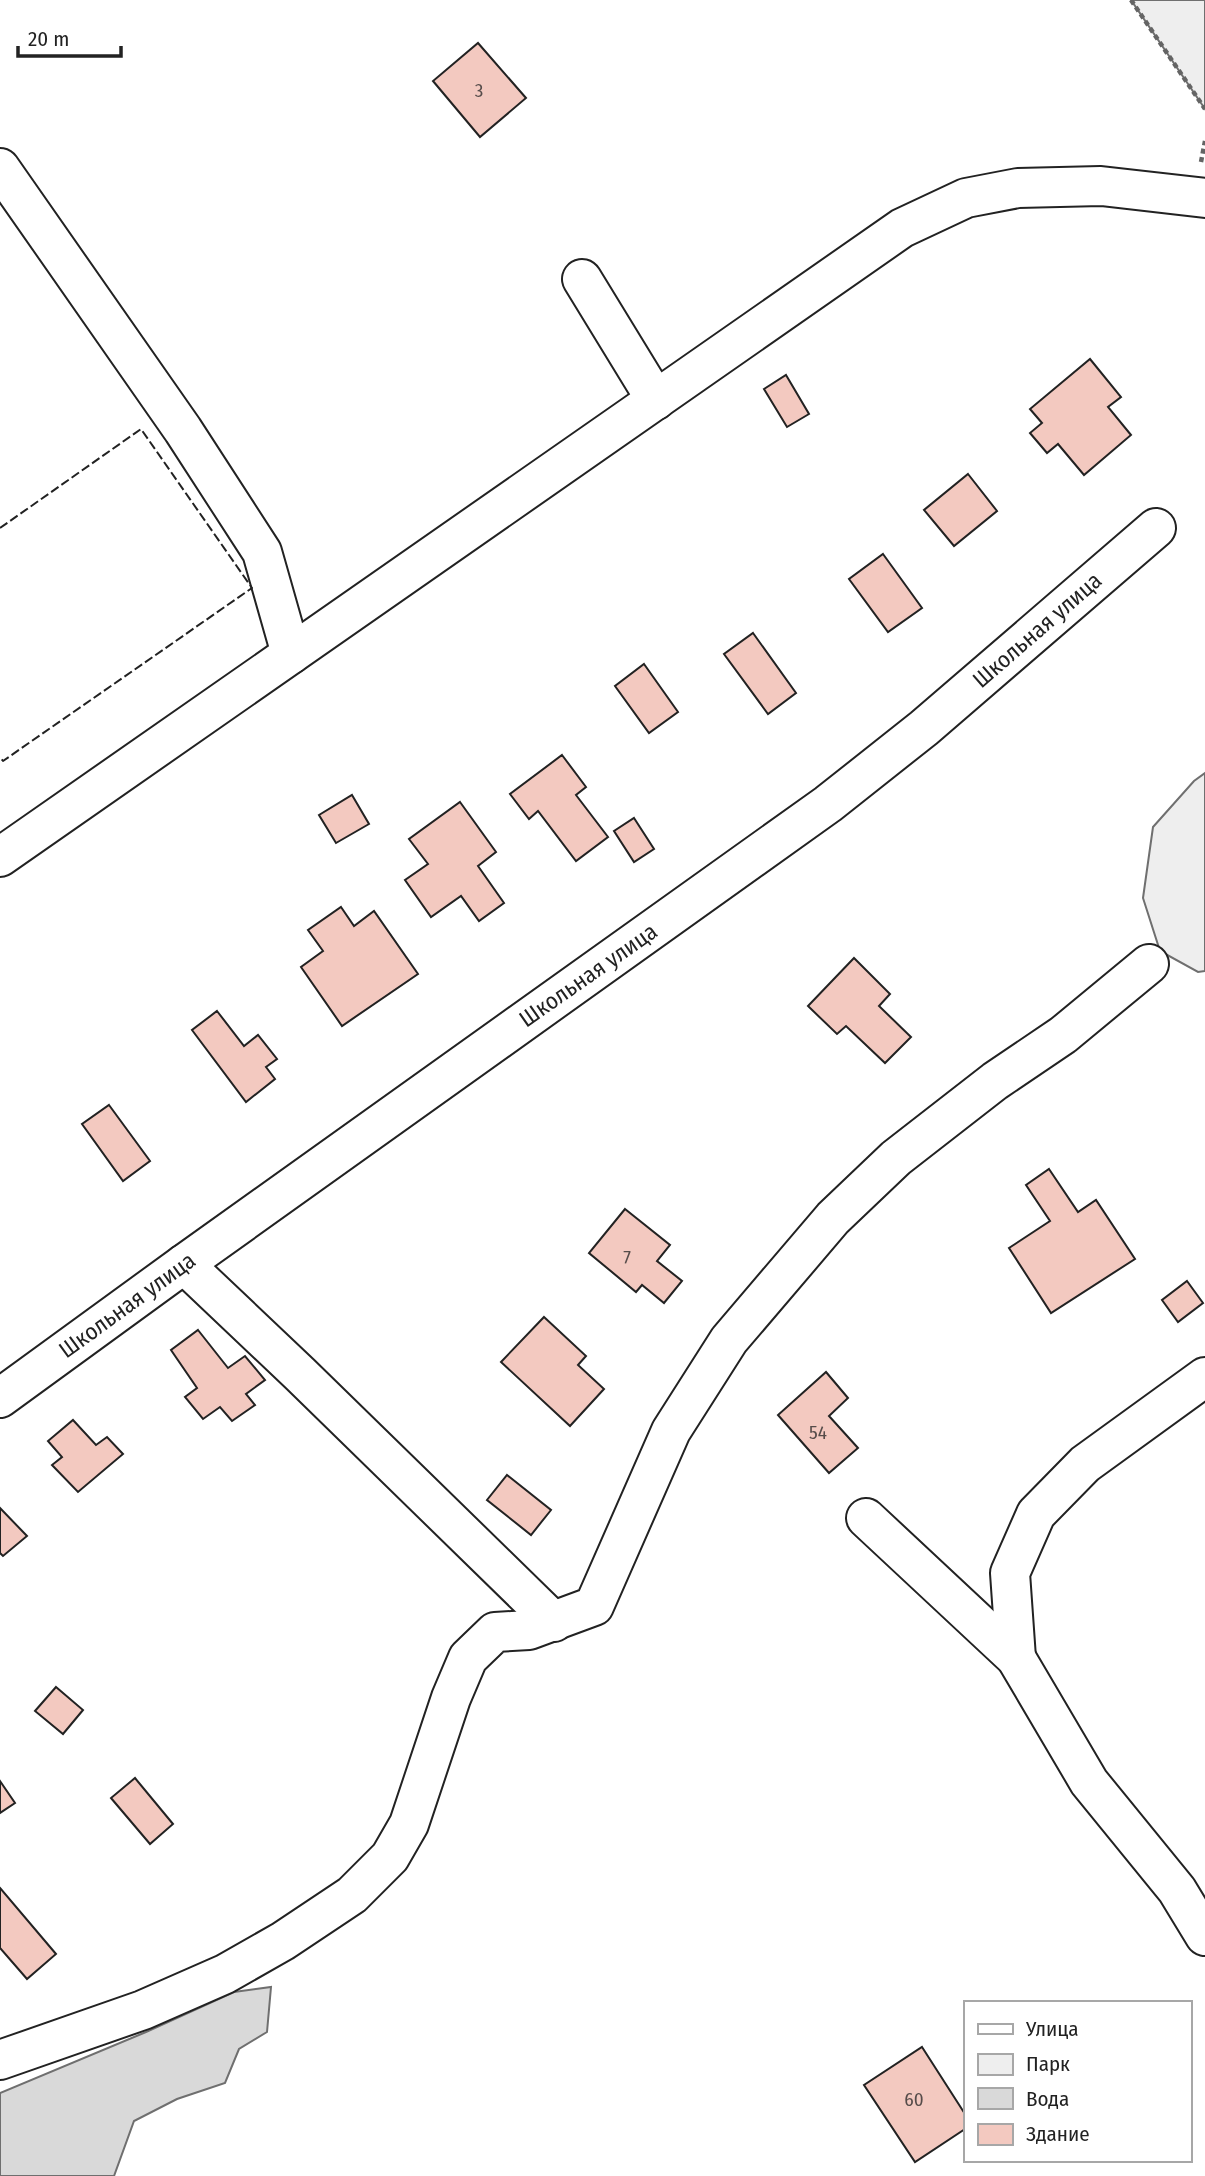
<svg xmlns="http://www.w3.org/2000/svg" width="1205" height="2176" font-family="'Fira Sans Condensed',sans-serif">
	<rect width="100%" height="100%" fill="#fff"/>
	<g fill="#eee" stroke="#6f6f6f" stroke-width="2">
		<polygon points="1131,0 1205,0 1205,109"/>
		<polygon points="1205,773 1205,971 1198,972 1160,951 1143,898 1153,827 1194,781"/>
	</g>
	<polygon fill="#d9d9d9" stroke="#6f6f6f" stroke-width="2" points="271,1987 267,2032 239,2049 225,2083 177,2099 134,2121 114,2176 0,2176 0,2093 146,2032 234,1992"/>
	<g fill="#f3c9c0" stroke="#222" stroke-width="2">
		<polygon points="478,43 526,98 480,137 433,81"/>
		<polygon points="1090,359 1121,397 1108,407 1131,435 1084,475 1058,444 1047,453 1030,433 1042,423 1030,409"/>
		<polygon points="786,375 809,414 787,427 764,389"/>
		<polygon points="968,474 997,511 954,546 924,510"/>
		<polygon points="883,554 922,608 888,632 849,579"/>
		<polygon points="753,633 796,693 768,714 724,654"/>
		<polygon points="644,664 678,712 649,733 615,686"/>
		<polygon points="562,755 586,787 576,795 608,837 576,861 538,811 529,819 510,794"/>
		<polygon points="352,795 369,824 336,843 319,815"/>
		<polygon points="460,802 496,852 478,866 504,903 479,921 461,896 431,917 405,880 428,864 409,839"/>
		<polygon points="634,818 654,849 634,862 614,831"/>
		<polygon points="341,907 354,926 374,911 418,974 342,1026 301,967 323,951 308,930"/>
		<polygon points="854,958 890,994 879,1006 911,1037 885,1063 846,1026 837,1034 808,1006"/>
		<polygon points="217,1011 244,1046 258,1035 277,1059 266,1067 275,1079 246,1102 192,1030"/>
		<polygon points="109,1105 150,1161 123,1181 82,1124"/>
		<polygon points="1049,1169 1078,1212 1096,1200 1135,1259 1051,1313 1009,1248 1050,1221 1026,1185"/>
		<polygon points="625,1209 670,1245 657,1261 682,1281 664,1303 642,1285 636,1292 589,1253"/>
		<polygon points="1187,1281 1203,1303 1178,1322 1162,1300"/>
		<polygon points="544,1317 586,1356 578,1365 604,1389 570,1426 501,1362"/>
		<polygon points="198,1330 228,1368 245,1356 265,1380 246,1394 255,1405 232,1421 220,1407 203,1419 185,1397 197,1388 171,1350"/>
		<polygon points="826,1372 848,1398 829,1416 858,1448 829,1473 778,1415"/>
		<polygon points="73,1420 96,1445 107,1437 123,1454 78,1492 52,1465 62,1457 48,1441"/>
		<polygon points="507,1475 551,1510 531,1535 487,1500"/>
		<polygon points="0,1508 27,1536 3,1556 0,1553"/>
		<polygon points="56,1687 83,1710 63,1734 35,1711"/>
		<polygon points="135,1778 173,1824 150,1844 111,1798"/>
		<polygon points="0,1781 15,1803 0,1813"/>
		<polygon points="0,1888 56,1954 27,1979 0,1948"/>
		<polygon points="922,2047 965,2114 965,2129 915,2162 864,2085"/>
	</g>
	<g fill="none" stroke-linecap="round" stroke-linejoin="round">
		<defs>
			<g id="minor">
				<polyline points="0,168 183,430 262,552 291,654"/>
				<polyline points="582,279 656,400"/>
				<polyline points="0,857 902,228 966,198 1018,188 1101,186 1205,198"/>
				<polyline points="184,1264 300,1374 554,1622"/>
				<polyline points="0,1398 184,1264 828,804 924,728 1156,528"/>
				<polyline points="866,1518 1016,1658 1089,1782 1177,1890 1205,1936"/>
				<polyline points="1016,1658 1010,1573 1036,1514 1085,1464 1205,1377"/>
				<polyline points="0,2060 143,2010 225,1974 283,1941 352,1895 390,1857 409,1824 451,1698 468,1658 495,1632 529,1630 594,1606 671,1431 729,1340 833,1218 896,1158 995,1081 1063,1035 1149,964"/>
			</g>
		</defs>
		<use href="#minor" stroke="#222" stroke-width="42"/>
		<g stroke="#646464" stroke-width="4.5" stroke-dasharray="5 3.5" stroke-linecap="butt">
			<polyline points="1131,0 1205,109"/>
			<polyline points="1201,162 1205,141"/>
		</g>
		<use href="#minor" stroke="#fff" stroke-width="38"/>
		<polyline stroke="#222" stroke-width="2" stroke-dasharray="9 3.5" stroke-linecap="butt" points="0,528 141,429 252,588 3,761 0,757"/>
	</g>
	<g text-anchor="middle" stroke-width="5" stroke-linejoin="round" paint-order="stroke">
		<g font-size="19" fill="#564c4a">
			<text x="479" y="97">3</text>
			<text x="627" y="1264">7</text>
			<text x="818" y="1439">54</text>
			<text x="914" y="2106">60</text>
		</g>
		<g font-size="23" fill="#222" stroke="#fff">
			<text transform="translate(1037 630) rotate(-41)" y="8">Школьная улица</text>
			<text transform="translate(588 975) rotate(-35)" y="8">Школьная улица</text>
			<text transform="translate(127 1305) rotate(-36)" y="8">Школьная улица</text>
		</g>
	</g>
	<rect x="964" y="2001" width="228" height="161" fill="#ffffff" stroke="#a7a7a7" stroke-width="2"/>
	<rect x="978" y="2024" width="35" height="10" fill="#ffffff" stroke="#a7a7a7" stroke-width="2"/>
	<text x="1026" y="2036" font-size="21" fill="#222222">Улица</text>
	<rect x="978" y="2054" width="35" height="21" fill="#eeeeee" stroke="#a7a7a7" stroke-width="2"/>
	<text x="1026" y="2071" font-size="21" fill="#222222">Парк</text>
	<rect x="978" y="2088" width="35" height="21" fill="#d9d9d9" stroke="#a7a7a7" stroke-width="2"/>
	<text x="1026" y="2106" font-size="21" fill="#222222">Вода</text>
	<rect x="978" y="2124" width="35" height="21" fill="#f3c9c0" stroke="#a7a7a7" stroke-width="2"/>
	<text x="1026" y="2141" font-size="21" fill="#222222">Здание</text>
	<path d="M18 46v10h103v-10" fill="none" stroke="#222222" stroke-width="3.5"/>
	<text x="28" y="46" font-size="21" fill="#222222" stroke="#ffffff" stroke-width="5" paint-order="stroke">20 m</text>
</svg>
